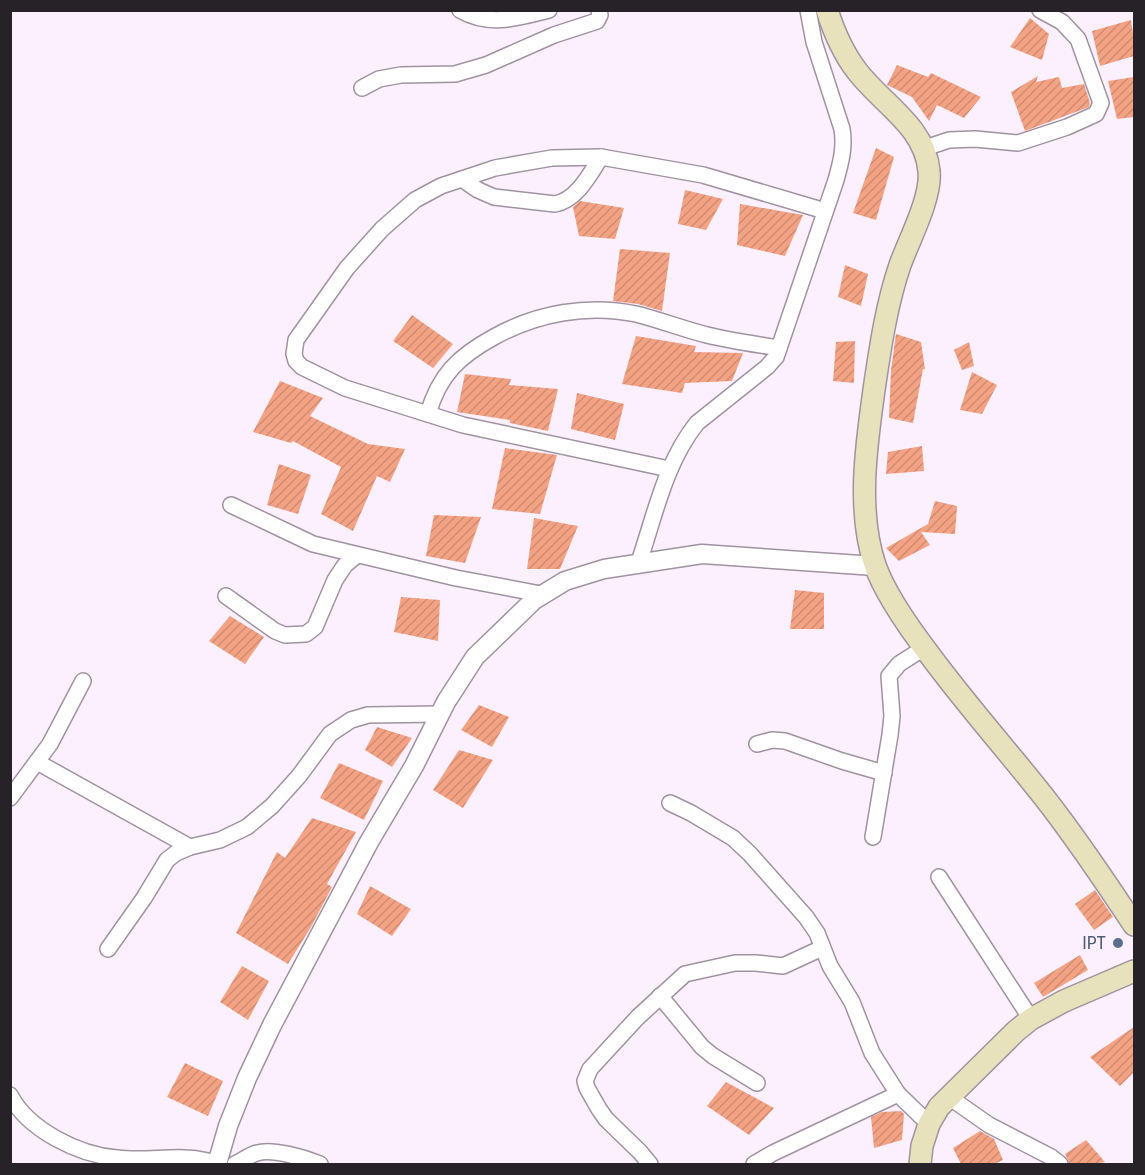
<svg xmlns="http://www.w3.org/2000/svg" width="1145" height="1175" font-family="'Roboto Condensed',sans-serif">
	<defs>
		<pattern id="building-hatch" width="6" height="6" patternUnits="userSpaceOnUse" patternTransform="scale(1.5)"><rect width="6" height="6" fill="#f3a384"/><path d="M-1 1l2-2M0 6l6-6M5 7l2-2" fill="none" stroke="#d08c72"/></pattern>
	</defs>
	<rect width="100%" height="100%" fill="#fdf0fe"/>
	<g fill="url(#building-hatch)">
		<polygon points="1030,18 1049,34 1042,60 1010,47"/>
		<polygon points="1131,20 1134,40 1134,56 1100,66 1092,31"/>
		<polygon points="897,65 928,77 931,73 981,97 964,118 937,105 929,121 912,97 887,85"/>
		<polygon points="1038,76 1036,82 1059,77 1062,88 1084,84 1090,103 1089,107 1025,131 1011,92"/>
		<polygon points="1134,77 1134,117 1117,119 1108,81"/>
		<polygon points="876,148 894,157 876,220 853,213"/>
		<polygon points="685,190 723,199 706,230 678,224"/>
		<polygon points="580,201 624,208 615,239 579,236 573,207"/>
		<polygon points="740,204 803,215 785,256 737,245"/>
		<polygon points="620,249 670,253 662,311 638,304 613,301"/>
		<polygon points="845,265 868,274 861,306 838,297"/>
		<polygon points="412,315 453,344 433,368 393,341"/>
		<polygon points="896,334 921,342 925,369 923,369 913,423 889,418 891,370"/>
		<polygon points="636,336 696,346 694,352 743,353 732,381 685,383 682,393 622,384"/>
		<polygon points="855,341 854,383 833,381 836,342"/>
		<polygon points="969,342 974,366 962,370 954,350"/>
		<polygon points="972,372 997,385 982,414 960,410"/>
		<polygon points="465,374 511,379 509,385 558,389 548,431 510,423 510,420 457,412"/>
		<polygon points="280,381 323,398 310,416 368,444 405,449 390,482 377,476 353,531 321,514 341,467 293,441 291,443 253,432"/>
		<polygon points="577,393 624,404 615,440 571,429"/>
		<polygon points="922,446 924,471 886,474 888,452"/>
		<polygon points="505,448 557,455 540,514 492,509"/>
		<polygon points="279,464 311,475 298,514 267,505"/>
		<polygon points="935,501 957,506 955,534 921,532 930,545 899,561 886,548 928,524"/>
		<polygon points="434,515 481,517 465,563 426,556"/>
		<polygon points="534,518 578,526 560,569 527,569"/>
		<polygon points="795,590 824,593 824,629 790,629"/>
		<polygon points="401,597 440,600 438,641 394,632"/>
		<polygon points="230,616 264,637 245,664 209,641"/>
		<polygon points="479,705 509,717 492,747 461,730"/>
		<polygon points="377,727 412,738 392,767 365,750"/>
		<polygon points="459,750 493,760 463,808 433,790"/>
		<polygon points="339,763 383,781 364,820 320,798"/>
		<polygon points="312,818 356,832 327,884 332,887 311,927 288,964 236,933 277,852 285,858"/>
		<polygon points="370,886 411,909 392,936 357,914"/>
		<polygon points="1095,890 1113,917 1094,930 1075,904"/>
		<polygon points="1080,955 1088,970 1043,997 1034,983"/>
		<polygon points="242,966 269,981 248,1020 220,1002"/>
		<polygon points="1134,1027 1134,1072 1120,1086 1090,1057"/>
		<polygon points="185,1063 223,1081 208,1116 167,1097"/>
		<polygon points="726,1082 774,1108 749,1135 707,1106"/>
		<polygon points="901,1111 904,1114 902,1140 874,1148 871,1117 882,1112"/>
		<polygon points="980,1131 994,1139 1003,1160 994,1164 961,1164 953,1148"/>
		<polygon points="1086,1140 1105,1162 1094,1164 1070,1164 1065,1154"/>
	</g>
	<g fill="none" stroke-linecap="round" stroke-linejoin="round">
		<defs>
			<g id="minor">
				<path d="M460 10C489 27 518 18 549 10"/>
				<polyline points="362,88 379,79 401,75 455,74 486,65 554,35 597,21 600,15 599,10"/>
				<polyline points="925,148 949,140 975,139 1018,143 1067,127 1096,114 1101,103 1078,39 1062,22 1040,10"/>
				<path d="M462 179 478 190 494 197 555 204C577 200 590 174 601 157"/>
				<path d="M428 414C439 375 459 356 494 337 537 313 588 304 636 314 660 320 683 329 707 335 731 341 755 344 779 348"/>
				<polyline points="669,469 463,425 345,388 302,367 296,361 294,354 296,340 347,268 382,229 415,200 441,186 495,168 552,158 601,157 703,175 825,211"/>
				<polyline points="231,505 313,544 456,578 541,594"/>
				<path d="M639 562C655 515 665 463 697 423L767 367 776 357 836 180C841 162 845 147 842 129L814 42 808 10"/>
				<polyline points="226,596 275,631 285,635 306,634 315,627 335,580 345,565 357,555"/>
				<polyline points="757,744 772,740 785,741 842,761 884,773"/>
				<polyline points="37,762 190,847"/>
				<polyline points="10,798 50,744 83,681"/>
				<polyline points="670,803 691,813 733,838 750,854 806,917 817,933 830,966 852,1002 872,1053 898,1094 929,1124"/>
				<polyline points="873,837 890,735 892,716 889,676 899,664 924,648"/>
				<polyline points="939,877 1031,1019"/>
				<polyline points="108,949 144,898 167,860 176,853 190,847 220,840 247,827 272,806 299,776 330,734 351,720 368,715 440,714"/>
				<polyline points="660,996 702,1047 713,1056 757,1083"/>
				<path d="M10 1095C28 1130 79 1155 117 1158 140 1161 163 1157 186 1158 196 1158 207 1161 218 1163"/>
				<polyline points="949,1097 989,1125 1051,1157 1060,1164"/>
				<path d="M235 1164C242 1161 249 1155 257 1153 272 1148 305 1158 320 1164"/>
				<polyline points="650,1164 640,1152 606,1119 599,1109 587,1088 585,1081 590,1069 638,1017 685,974 735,963 756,963 783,966 822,948"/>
				<polyline points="754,1164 773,1153 898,1094"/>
			</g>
			<polyline id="tertiary" points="217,1164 228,1126 247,1078 272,1025 369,842 414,766 446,702 475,657 534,600 565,581 604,569 702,554 875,566"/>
			<g id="secondary">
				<path d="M827 10C834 32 843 53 857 71 882 104 925 126 929 171 932 197 909 240 900 265 887 303 881 343 875 383 867 440 856 509 875 565 885 594 910 629 929 654 965 703 1006 749 1044 797 1076 838 1105 881 1134 925"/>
				<polyline points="920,1164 922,1146 929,1124 939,1107 1016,1031 1031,1019 1064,1001 1134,971"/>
			</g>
		</defs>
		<use href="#minor" stroke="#9f93a0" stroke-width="18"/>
		<use href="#tertiary" stroke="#9f93a0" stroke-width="21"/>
		<use href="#secondary" stroke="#9f93a0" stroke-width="24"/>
		<use href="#minor" stroke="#fff" stroke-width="15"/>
		<use href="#tertiary" stroke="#fff" stroke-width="18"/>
		<use href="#secondary" stroke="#e8e2bc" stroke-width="21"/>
	</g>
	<circle fill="#5c6f8a" stroke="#fdf0fe" stroke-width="2" cx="1118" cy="943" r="6"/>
	<g text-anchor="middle" stroke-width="5" stroke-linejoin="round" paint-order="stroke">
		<g font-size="18" fill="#4e5e75" stroke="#fdf0fe" text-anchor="end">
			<text x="1106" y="949">IPT</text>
		</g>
	</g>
	<rect width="1145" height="1175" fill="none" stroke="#262227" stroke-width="24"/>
</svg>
